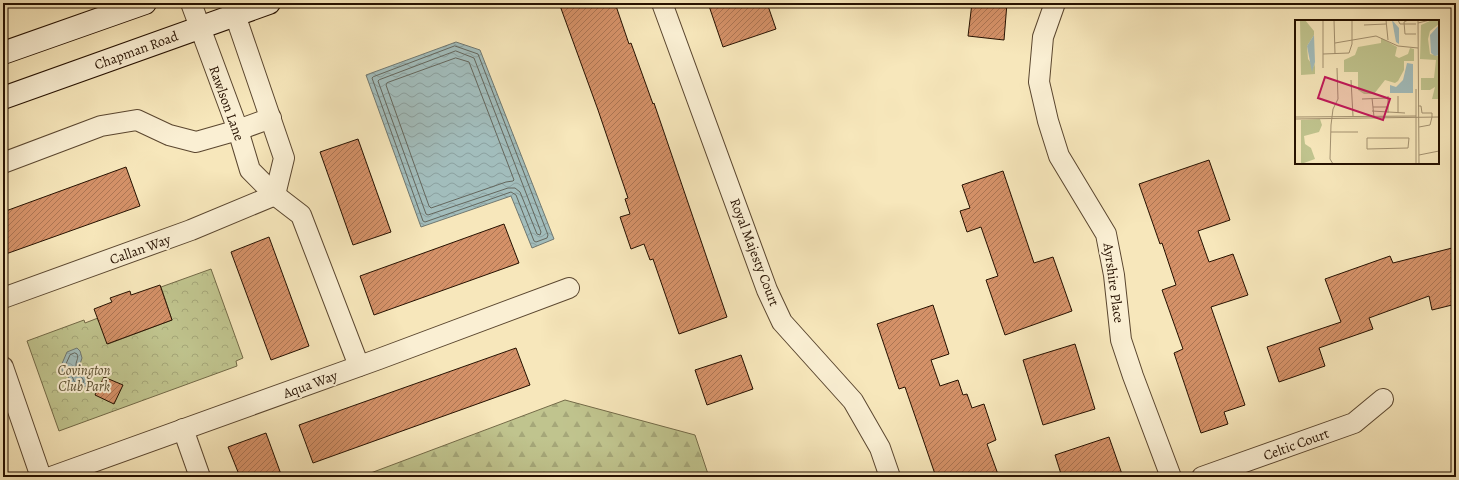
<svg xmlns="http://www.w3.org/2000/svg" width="1459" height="480" font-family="Alegreya,serif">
	<defs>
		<pattern id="forest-firs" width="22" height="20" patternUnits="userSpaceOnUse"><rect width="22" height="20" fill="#c0c48e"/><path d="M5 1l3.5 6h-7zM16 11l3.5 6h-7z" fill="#a5a779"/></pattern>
		<pattern id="park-crowns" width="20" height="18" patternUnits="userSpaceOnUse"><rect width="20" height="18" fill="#c0c48e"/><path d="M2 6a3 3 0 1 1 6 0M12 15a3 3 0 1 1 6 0" fill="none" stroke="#a5a779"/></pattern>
		<pattern id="water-waves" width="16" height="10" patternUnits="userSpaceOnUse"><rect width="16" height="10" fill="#a2bdbc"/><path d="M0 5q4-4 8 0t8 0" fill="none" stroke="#8ba1a0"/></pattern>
		<pattern id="building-hatch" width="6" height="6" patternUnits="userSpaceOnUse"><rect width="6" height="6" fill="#d49168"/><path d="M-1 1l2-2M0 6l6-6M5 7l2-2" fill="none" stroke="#ac7553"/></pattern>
	</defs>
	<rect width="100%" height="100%" fill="#f7e7bb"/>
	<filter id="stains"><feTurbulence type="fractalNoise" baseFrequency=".005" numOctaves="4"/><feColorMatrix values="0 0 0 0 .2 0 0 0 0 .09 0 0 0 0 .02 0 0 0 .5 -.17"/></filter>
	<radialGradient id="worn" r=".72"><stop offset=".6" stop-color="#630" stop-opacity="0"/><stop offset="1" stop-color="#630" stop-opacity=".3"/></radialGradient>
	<polygon fill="url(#forest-firs)" stroke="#736a47" points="565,400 695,435 709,477 360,477"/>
	<polygon fill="url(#park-crowns)" stroke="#736a47" points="211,269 243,358 236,361 237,366 59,431 27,341 84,320 85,323 98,318 108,344 172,320 161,287"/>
	<g fill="url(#water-waves)" stroke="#707871">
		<polygon points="456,42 480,50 554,239 532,248 511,196 421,227 366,75"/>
		<polygon points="77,348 80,351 82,358 80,364 83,373 86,375 88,382 86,386 78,389 71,386 68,375 63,374 61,366 67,352"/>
	</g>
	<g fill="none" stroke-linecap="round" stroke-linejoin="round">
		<g stroke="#64675e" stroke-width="1">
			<polygon points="455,46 478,54 548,235 547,238 536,242 534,241 516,195 511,192 425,222 423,221 372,78 373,77"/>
			<polygon points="456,51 474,58 541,232 540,235 537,234 520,192 515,188 508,188 428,215 426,214 378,81 379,80"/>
			<polygon points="456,58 469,62 514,180 513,181 506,182 431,208 429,206 386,85 387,83"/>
			<path d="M75 353 77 354C79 359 76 360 76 365 76 371 81 376 84 381L83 383 78 385 75 383 71 374 67 370 65 366 70 355Z"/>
		</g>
	</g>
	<g fill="url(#building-hatch)" stroke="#261100">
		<polygon points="559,3 615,3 629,44 631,43 653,104 654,103 727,317 679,334 653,259 650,260 644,244 631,249 620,217 630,214 625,199 628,198 598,110"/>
		<polygon points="708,3 767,3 776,29 723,47"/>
		<polygon points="972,3 1007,3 1004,40 968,36"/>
		<polygon points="358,139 391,232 353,245 320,152"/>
		<polygon points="1209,160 1230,220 1198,231 1209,262 1233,254 1248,295 1211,307 1245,405 1224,412 1228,424 1201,433 1174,353 1183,349 1162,290 1176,285 1162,243 1160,244 1139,184"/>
		<polygon points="126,167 140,206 3,255 3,212"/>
		<polygon points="1003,171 1034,263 1053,257 1072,311 1005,335 986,280 998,276 981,227 967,232 960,211 970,208 962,185"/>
		<polygon points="504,224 519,263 374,315 360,276"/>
		<polygon points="269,237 309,346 271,360 231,252"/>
		<polygon points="1456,247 1456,304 1432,310 1429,296 1369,318 1373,329 1319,348 1325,366 1279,382 1267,347 1341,322 1325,279 1390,256 1393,263"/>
		<polygon points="160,285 172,320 107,344 94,309 112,302 110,298 130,291 131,295"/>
		<polygon points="933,305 949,354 931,360 940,386 958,380 963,395 967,394 972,408 984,404 996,440 987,444 999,477 936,477 905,387 899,389 877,324"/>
		<polygon points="1075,344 1095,409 1043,425 1023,360"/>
		<polygon points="516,348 530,385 313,463 299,425"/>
		<polygon points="741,355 753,389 707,405 695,370"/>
		<polygon points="104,377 123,385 114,404 95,395"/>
		<polygon points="266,433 282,477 240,477 228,447"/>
		<polygon points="1109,437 1123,477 1062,477 1055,455"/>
	</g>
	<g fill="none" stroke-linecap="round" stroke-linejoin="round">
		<defs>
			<g id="street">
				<polyline points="191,3 238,130 250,170 275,195 301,215 359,366"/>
				<polyline points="231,3 284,158 275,195"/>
				<polyline points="662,3 767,290 782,322 853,401 880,448 890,477"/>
				<polyline points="1055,3 1043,37 1039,82 1048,121 1059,156 1106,234 1114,275 1121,340 1133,376 1171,477"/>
				<polyline points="3,163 101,126 137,120 169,135 196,142 238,130 271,118"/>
				<polyline points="3,298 191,230 275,195"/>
				<polyline points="3,367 41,477"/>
				<polyline points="183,429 200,477"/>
				<polyline points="51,477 379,359 569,288"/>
				<polyline points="1202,477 1354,423 1383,399"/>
			</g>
			<g id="secondary">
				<polyline points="3,53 145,3"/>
				<polyline points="3,98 269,3"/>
			</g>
		</defs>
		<use href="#street" stroke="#5a462f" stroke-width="22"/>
		<use href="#secondary" stroke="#261100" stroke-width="24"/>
		<use href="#street" stroke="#faefd3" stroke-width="20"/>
		<use href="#secondary" stroke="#faefd3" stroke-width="22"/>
	</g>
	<g text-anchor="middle" stroke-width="4" stroke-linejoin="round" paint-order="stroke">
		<g font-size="14" fill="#261100" stroke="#faefd3">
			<text transform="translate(136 50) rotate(-20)" y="5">Chapman Road</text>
			<text transform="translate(227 103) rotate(70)" y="5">Rawlson Lane</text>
			<text transform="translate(140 249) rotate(-20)" y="5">Callan Way</text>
			<text transform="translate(755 252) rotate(69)" y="5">Royal Majesty Court</text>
			<text transform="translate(1114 283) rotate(82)" y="5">Ayrshire Place</text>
			<text transform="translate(310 384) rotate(-20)" y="5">Aqua Way</text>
			<text transform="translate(1296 444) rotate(-20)" y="5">Celtic Court</text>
		</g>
		<g font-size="14" font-style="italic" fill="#5c5032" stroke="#faefd3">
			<text x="84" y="375">Covington<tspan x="84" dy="16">Club Park</tspan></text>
		</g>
	</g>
	<g transform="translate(1295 20)">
		<rect width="144" height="144" fill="#f7e7bb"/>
		<path d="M5 0H10L19 11V15L12 26 13 39 19 47 20 42V54L6 55Z" fill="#c0c48e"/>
		<path d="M137 0H144V4L135 11 133 19 135 34 144 36V79H137L140 67 135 70H126V58H139L141 40 125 39 126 5ZM86 18 102 27 100 36 104 38 113 34 115 28 119 29V41H109V50L103 61 100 63 90 60 79 74H69L63 70V52H49V40L60 35 63 27 86 23Z" fill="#c0c48e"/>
		<path d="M25 99 27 105 24 112 9 116 10 124 16 128 20 139 6 144V100Z" fill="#c0c48e"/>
		<path d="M97 0 104 8V24L101 22ZM144 5V35L140 36 136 33 135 15ZM19 15 20 42 17 52 12 26ZM112 43 118 44V73H95V65L101 67 108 60Z" fill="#a2bdbc"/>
		<path fill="none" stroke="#a39170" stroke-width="1" d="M39 0 40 34M91 0 93 20M103 0 105 4H121M113 0 109 2 110 14H121M123 0 124 144M123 3 135 0M69 5 91 4M40 23 81 16 103 26 123 28M28 34 54 33 57 24V0M28 48V0M56 60 58 96M121 69V144M93 76V93M103 76V93M77 78 79 97M67 79 93 78M123 86H126L127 93H137V97M78 87H93M77 91 110 93M0 97 121 96M0 99 144 97M124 107 135 105 137 97M36 112H63M72 118H114L113 128 72 129ZM124 135 144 131M38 144 35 139 36 105 38 89 43 79 42 48"/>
		<path fill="#c2185b" fill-opacity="0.15" stroke="#c2185b" stroke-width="2" d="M30 57 95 79 88 100 23 78Z"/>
		<rect width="144" height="144" fill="none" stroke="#261100" stroke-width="2"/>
	</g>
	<rect width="1459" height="480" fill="none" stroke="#f7e7bb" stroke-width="16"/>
	<rect x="4" y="4" width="1451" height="472" fill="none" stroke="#261100" stroke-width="2"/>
	<rect x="8" y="8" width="1443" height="464" fill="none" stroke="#261100"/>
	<rect width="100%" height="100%" filter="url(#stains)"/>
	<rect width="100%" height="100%" fill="url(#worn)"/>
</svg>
